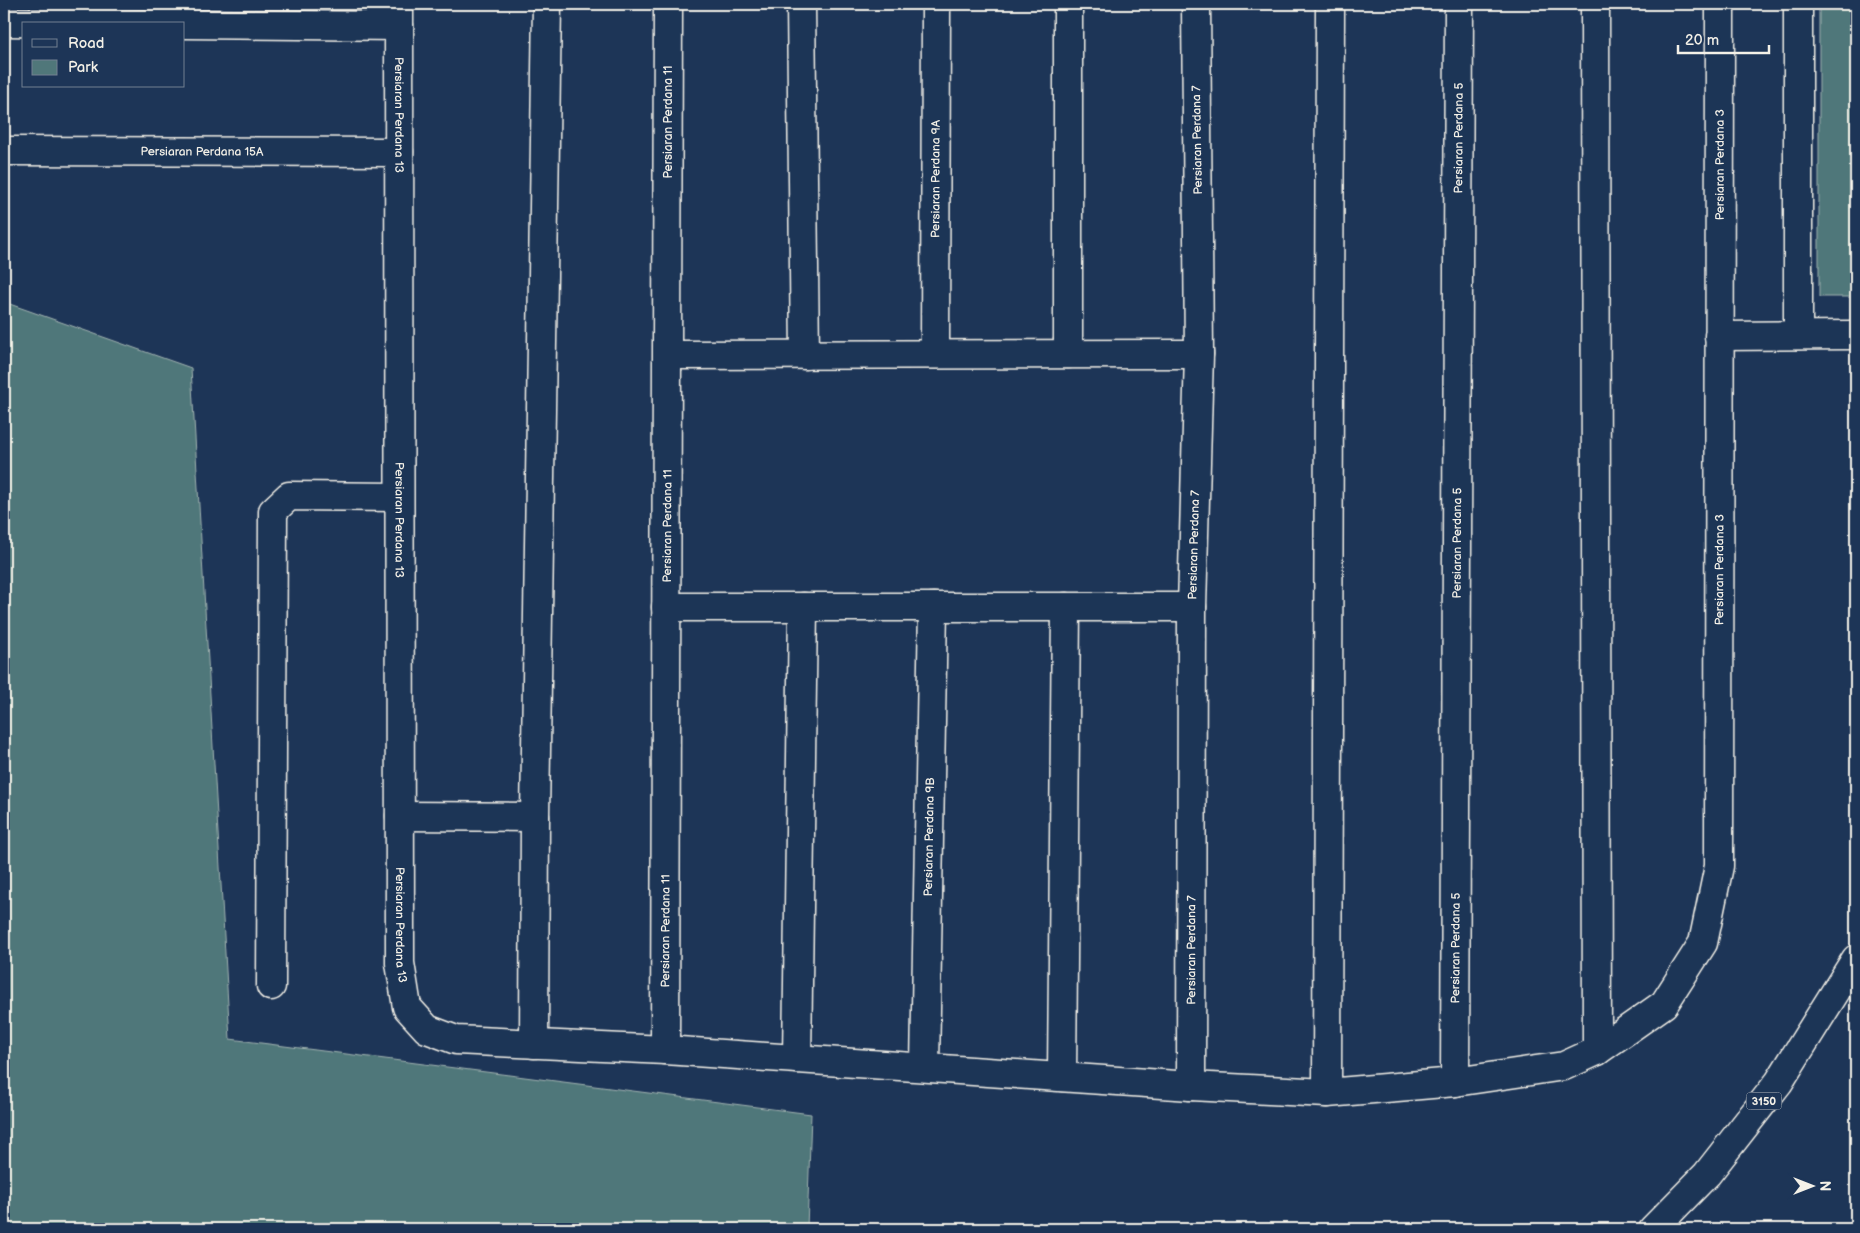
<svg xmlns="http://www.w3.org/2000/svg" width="1860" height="1233" font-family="'Balsamiq Sans',sans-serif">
	<rect width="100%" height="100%" fill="#1d3557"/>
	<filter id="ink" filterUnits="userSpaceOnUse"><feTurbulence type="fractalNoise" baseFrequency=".02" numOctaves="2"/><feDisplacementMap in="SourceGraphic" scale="10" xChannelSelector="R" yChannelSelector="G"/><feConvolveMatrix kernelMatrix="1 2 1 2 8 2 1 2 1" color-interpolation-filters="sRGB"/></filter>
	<g filter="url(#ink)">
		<g fill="#50777a" stroke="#a2b4b1">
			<rect x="1819" y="4" width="37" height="293"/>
			<polygon points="4,302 191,368 230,1039 811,1114 807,1229 4,1229"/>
		</g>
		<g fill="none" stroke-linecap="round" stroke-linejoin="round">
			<defs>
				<g id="minor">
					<path id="s1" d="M399 4 400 963 407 1007 427 1029 456 1040 665 1050 1191 1086 1327 1093 1455 1082 1564 1066 1597 1051 1664 1004 1703 943 1719 866 1720 4"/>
					<polyline points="801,4 805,355"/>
					<polyline points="1068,4 1068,354"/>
					<polyline points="1595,4 1597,1051"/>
					<polyline points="1798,4 1798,335"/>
					<polyline points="4,22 180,24"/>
					<polyline points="184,24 399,26"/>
					<path id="s2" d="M4 151 399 152"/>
					<polyline points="1719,336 1856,335"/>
					<path id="s3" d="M935 354 936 4"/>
					<polyline points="669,355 1199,354"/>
					<polyline points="666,607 1192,607"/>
					<polyline points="400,816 535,817"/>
					<polyline points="271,986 273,511 289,496 399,497"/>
					<polyline points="534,1044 535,817 547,4"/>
					<path id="s4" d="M665 1050C666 701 669 352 668 4"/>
					<polyline points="797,1059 803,607"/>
					<path id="s5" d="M925 1067 933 607"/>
					<polyline points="1062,1077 1066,607"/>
					<path id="s6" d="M1455 1082 1459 4"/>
					<path id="s7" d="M1191 1086 1192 607 1199 354 1196 4"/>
					<polyline points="1327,1093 1330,4"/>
				</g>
				<polyline id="major" points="1653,1229 1707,1174 1779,1082 1856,959"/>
			</defs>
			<use href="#minor" stroke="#f4f1e8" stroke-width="31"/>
			<use href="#major" stroke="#f4f1e8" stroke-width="31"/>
			<use href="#minor" stroke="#1d3557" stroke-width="28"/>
			<use href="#major" stroke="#1d3557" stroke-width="28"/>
		</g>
	</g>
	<g text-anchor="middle" stroke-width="4.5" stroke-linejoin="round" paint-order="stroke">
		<rect fill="#1d3557" stroke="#b4b9bc" stroke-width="1" x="1746.5" y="1092.5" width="35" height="17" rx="4"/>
		<g font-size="11" font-weight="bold" fill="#f4f1e8">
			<text x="1764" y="1105">3150</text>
		</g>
		<g font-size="12" fill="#f4f1e8" stroke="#1d3557">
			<text dy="4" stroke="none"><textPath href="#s1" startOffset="111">Persiaran Perdana 13</textPath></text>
			<text transform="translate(668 122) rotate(-90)" y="4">Persiaran Perdana 11</text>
			<text dy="4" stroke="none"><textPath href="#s6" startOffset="944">Persiaran Perdana 5</textPath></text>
			<text transform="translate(1197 140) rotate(-91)" y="4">Persiaran Perdana 7</text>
			<text dy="4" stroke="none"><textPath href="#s2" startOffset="198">Persiaran Perdana 15A</textPath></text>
			<text dy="4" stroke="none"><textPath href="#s1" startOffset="3146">Persiaran Perdana 3</textPath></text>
			<text dy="4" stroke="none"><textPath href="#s3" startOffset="175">Persiaran Perdana 9A</textPath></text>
			<text dy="4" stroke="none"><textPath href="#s1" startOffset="516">Persiaran Perdana 13</textPath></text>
			<text dy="4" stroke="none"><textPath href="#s4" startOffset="524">Persiaran Perdana 11</textPath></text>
			<text dy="4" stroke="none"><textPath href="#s6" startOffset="539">Persiaran Perdana 5</textPath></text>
			<text dy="4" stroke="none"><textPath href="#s7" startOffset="541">Persiaran Perdana 7</textPath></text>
			<text dy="4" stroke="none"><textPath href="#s1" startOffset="2741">Persiaran Perdana 3</textPath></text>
			<text dy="4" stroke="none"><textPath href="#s5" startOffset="230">Persiaran Perdana 9B</textPath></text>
			<text dy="4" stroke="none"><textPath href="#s1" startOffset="921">Persiaran Perdana 13</textPath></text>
			<text dy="4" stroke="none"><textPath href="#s4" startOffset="119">Persiaran Perdana 11</textPath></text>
			<text dy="4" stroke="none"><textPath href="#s6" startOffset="134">Persiaran Perdana 5</textPath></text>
			<text dy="4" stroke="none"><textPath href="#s7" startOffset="136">Persiaran Perdana 7</textPath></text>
		</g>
	</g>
	<rect width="1860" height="1233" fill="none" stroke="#1d3557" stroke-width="20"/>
	<rect x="10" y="10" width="1840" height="1213" fill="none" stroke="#f4f1e8" stroke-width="2" filter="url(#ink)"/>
	<rect x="22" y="22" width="162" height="65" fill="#1d3557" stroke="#738091"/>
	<rect x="32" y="39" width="25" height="8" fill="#1d3557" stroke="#738091"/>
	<text x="68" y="48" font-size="15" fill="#f4f1e8">Road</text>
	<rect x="32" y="60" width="25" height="15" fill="#50777a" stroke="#738091"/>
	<text x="68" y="72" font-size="15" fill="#f4f1e8">Park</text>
	<g transform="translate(1812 1186) rotate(90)" stroke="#1d3557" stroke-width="4" paint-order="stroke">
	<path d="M0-4L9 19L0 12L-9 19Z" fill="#f4f1e8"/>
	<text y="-8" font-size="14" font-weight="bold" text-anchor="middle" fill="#f4f1e8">N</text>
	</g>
	<path d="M1678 45v8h91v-8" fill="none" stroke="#f4f1e8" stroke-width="2.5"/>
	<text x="1685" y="45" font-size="15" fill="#f4f1e8" stroke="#1d3557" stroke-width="4" paint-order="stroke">20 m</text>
</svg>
